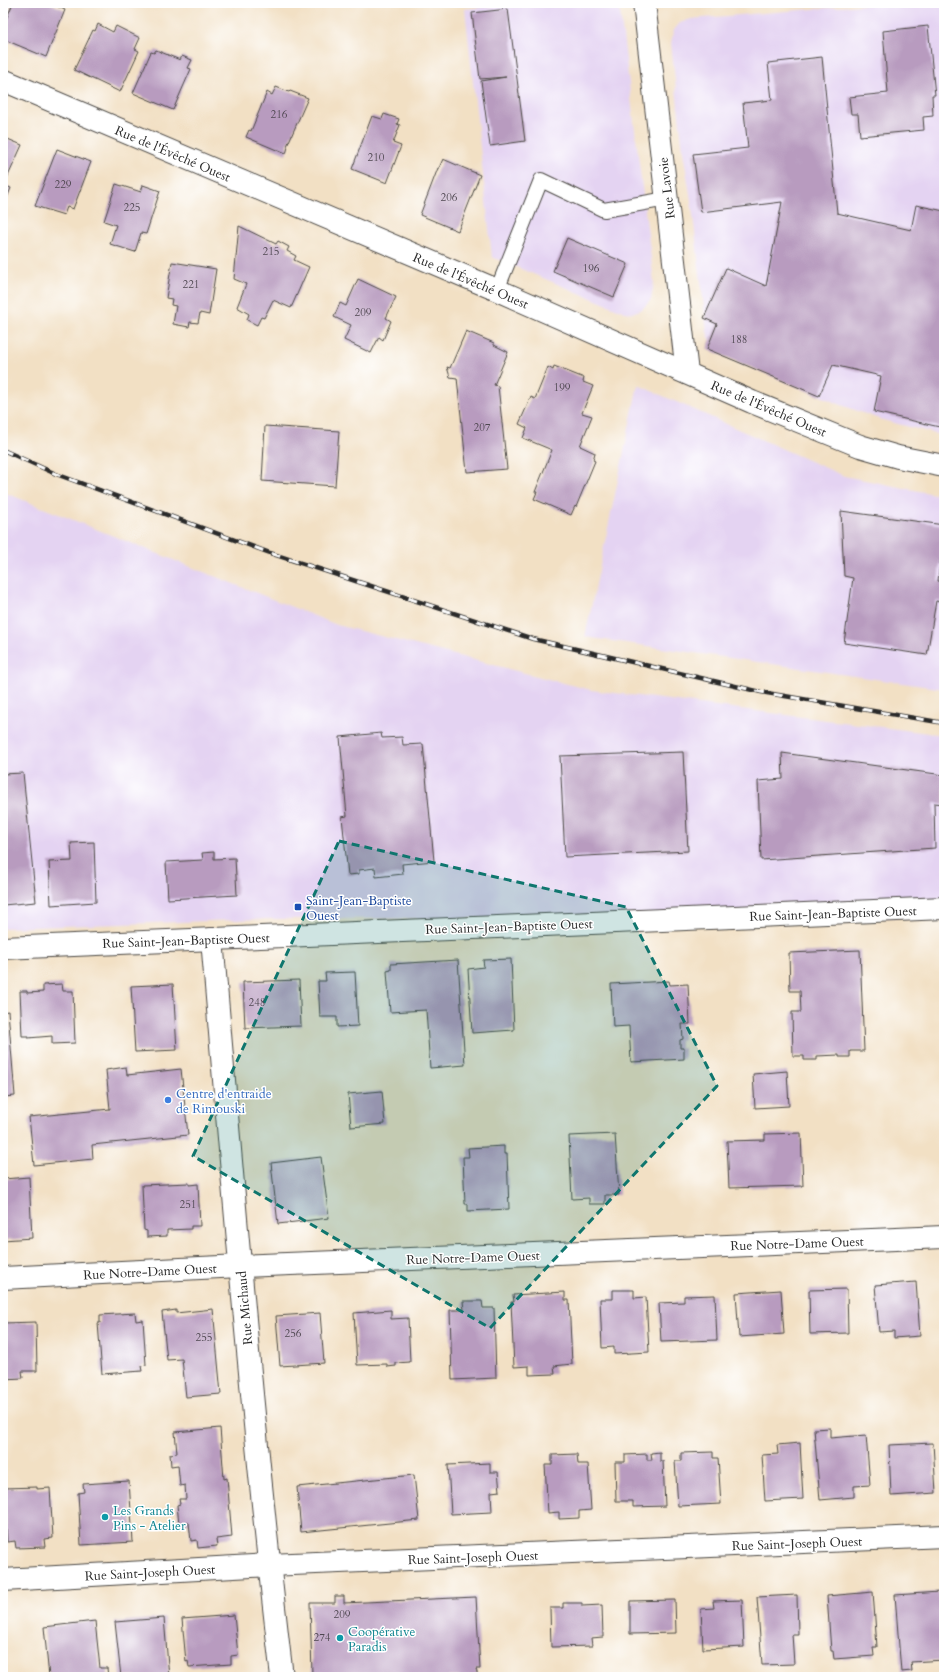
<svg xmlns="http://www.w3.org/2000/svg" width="947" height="1680" font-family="Cardo,serif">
	<rect width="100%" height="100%" fill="#fff"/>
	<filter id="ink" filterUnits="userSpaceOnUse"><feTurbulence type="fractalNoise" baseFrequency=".025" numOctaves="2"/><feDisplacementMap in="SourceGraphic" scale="8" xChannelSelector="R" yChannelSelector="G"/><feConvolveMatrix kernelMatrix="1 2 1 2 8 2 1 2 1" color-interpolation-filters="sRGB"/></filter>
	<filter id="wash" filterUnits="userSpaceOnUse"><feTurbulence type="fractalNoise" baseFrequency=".012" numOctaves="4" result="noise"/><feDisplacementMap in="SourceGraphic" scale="16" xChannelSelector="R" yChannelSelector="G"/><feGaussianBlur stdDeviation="0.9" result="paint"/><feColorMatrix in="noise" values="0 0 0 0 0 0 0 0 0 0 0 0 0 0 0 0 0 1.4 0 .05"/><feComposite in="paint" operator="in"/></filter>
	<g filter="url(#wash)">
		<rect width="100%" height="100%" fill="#f2e0c4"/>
		<g fill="#e4d3f2">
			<polygon points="520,3 619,3 654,282 651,300 642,309 632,313 625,312 492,257 465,9"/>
			<polygon points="886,3 944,3 944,436 879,419 839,404 719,352 713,347 707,332 692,207 683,151 671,43 674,30 680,23 691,19"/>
			<polygon points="638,385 844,476 944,496 944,689 585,637"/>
			<polygon points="3,492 337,625 591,690 944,735 944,917 269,919 3,928"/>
		</g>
		<g id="blocks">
			<g fill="#b89bbf">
				<polygon points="13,3 50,3 65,10 46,57 3,39 3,27"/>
				<polygon points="508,9 525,141 490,146 481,81 506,77 480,79 472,13"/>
				<polygon points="98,24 113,32 116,26 140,38 135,49 139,51 120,92 74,70 93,30 95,31"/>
				<polygon points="928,26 935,95 932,95 933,116 923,117 924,130 860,136 858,114 851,114 849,97 888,93 883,31"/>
				<polygon points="156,50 180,60 182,56 192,60 188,68 191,69 173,110 133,93 151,52 154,53"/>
				<polygon points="822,57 837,213 911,230 916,205 944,211 944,428 874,412 881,376 833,365 819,396 707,349 717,324 704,318 726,268 766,286 782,202 701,212 693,154 748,148 743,103 772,100 768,63"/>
				<polygon points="276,87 289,92 290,91 308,98 287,146 288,147 286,154 246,137 249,130 251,131 267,92 272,95"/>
				<polygon points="384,114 399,119 397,124 400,125 393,143 401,146 387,183 352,169 372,116 382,119"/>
				<polygon points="3,137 22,145 4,185 11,188 5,203 3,202"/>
				<polygon points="57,149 91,162 73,209 67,207 64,215 35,206"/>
				<polygon points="443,159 480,175 458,231 420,215 438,168 439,168"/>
				<polygon points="116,184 141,192 143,185 160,191 146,234 141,233 135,252 110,244 116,225 104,221"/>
				<polygon points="239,226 276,244 278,241 289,247 287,251 296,256 294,260 309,267 291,308 273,300 264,318 261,317 257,325 247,320 249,314 237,307 246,284 234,279"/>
				<polygon points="567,238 628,264 614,297 553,271"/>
				<polygon points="172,262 216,269 209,315 200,313 198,323 190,322 189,327 173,324 176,306 171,305 172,299 166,298"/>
				<polygon points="358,279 396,297 386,318 391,321 383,340 379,337 371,353 344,340 351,325 334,317 340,303 346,306"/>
				<polygon points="466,331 494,343 494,345 508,352 494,385 498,386 507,469 467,472 457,378 450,377 447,367 450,368"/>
				<polygon points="554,366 584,378 583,382 593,386 582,413 592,416 580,446 595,453 593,460 595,461 576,507 575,506 571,515 534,499 537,492 535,492 552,450 523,438 527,428 519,424 531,397 535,399 548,367 553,370"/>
				<polygon points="265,426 339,431 335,486 262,481"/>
				<polygon points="841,511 944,525 938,581 944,582 944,588 942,602 936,601 927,655 844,643 853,578 844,576"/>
				<polygon points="381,733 382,738 402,737 403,745 423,744 434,861 402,864 403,874 376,877 375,868 359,870 359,874 348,875 342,817 347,816 340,737"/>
				<polygon points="683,752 688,851 565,857 560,756"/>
				<polygon points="782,753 944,775 944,804 934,803 935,848 761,860 758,781 783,779"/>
				<polygon points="23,773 36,902 3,905 3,774"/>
				<polygon points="94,842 96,902 51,905 49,862 72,861 71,843"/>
				<polygon points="214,852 214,859 235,858 237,895 168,899 166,862 203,860 202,853"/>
				<polygon points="860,950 864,1051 850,1051 850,1057 839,1057 839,1055 817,1056 817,1060 804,1060 804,1056 793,1056 792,1012 801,1012 800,991 790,991 789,953"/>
				<polygon points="511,959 514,1030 472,1033 468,969 484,967 483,960"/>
				<polygon points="458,960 465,1065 430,1068 426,1010 390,1012 387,971 391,970 391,964"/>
				<polygon points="355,972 358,1026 337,1027 337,1017 320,1017 318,981 326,981 325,973"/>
				<polygon points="299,980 301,1026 245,1028 243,982"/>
				<polygon points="669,981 670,985 688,984 690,1024 682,1024 683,1039 680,1040 680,1048 684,1048 684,1059 631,1062 629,1026 613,1027 611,984"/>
				<polygon points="62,984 63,991 73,991 75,1043 52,1044 52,1036 28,1038 28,1036 22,1036 20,991 27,991 27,993 43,992 43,985"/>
				<polygon points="173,984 177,1050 135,1052 131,986"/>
				<polygon points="8,1011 15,1096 3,1097 3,1012"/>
				<polygon points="126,1067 127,1075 181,1069 188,1135 92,1145 93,1159 34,1165 29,1117 110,1109 106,1070"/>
				<polygon points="787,1071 789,1106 755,1108 753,1074"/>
				<polygon points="382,1091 385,1124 351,1127 348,1094"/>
				<polygon points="801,1133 803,1186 729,1188 727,1141 765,1140 765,1134"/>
				<polygon points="615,1134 619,1195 605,1195 605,1204 589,1204 589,1198 572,1199 569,1136"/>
				<polygon points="504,1146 504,1154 507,1154 509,1209 468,1211 468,1204 465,1204 463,1157 469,1157 468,1148"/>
				<polygon points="321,1157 329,1218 278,1224 271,1163"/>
				<polygon points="29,1177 32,1238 3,1240 3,1179"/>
				<polygon points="189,1183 189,1185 198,1184 200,1226 191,1226 191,1229 167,1230 167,1236 147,1237 147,1231 144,1230 142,1185"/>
				<polygon points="916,1282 920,1336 894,1338 894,1331 879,1332 875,1285"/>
				<polygon points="847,1289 848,1333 810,1334 809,1290"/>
				<polygon points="613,1290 634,1290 634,1298 646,1297 649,1352 614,1354 614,1347 602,1348 600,1299 613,1299"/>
				<polygon points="781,1290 784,1334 739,1337 736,1293"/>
				<polygon points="565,1292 565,1300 569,1300 572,1364 554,1366 555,1374 529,1375 529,1366 514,1367 511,1302 514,1302 513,1295"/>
				<polygon points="715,1295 717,1340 661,1342 659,1303 684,1302 684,1296"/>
				<polygon points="463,1301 482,1301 483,1308 494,1308 496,1378 452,1380 450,1310 464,1310"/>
				<polygon points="213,1309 221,1394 186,1397 182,1359 167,1360 162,1312 176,1310 176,1313"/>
				<polygon points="391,1310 391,1319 408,1318 410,1362 396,1363 396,1366 387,1367 387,1364 357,1365 354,1313"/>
				<polygon points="135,1313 136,1321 143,1320 146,1365 141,1366 142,1371 102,1374 98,1323 100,1323 100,1315"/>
				<polygon points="320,1313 324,1363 280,1366 276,1316"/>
				<polygon points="36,1322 37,1371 22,1371 23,1378 3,1379 3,1323"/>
				<polygon points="220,1428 224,1479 227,1478 232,1537 216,1539 217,1546 198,1548 197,1540 191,1541 189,1523 179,1524 177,1505 180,1504 179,1499 186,1499 185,1485 180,1486 178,1465 171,1466 170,1454 177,1453 175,1432"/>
				<polygon points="830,1428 830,1438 866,1435 870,1485 854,1486 854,1497 820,1500 814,1429"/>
				<polygon points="800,1443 803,1499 765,1501 762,1455 778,1454 777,1445"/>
				<polygon points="933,1443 936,1493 891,1496 889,1445"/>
				<polygon points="660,1452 660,1461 663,1461 665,1506 633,1507 633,1501 616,1501 615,1462 625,1462 625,1455 647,1454 647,1460 652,1460 651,1453"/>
				<polygon points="713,1452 713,1458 718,1458 721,1504 678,1506 675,1461 681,1461 681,1453"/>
				<polygon points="577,1454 578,1464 588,1464 591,1510 579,1511 579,1518 559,1519 559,1512 548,1513 545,1465 552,1465 552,1455"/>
				<polygon points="490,1463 490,1472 498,1472 500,1491 491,1492 492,1512 451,1514 448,1465"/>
				<polygon points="414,1475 419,1520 301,1532 297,1487"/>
				<polygon points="129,1481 133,1542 81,1545 78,1493 84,1492 83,1484"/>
				<polygon points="37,1487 37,1489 50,1488 53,1538 44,1539 45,1547 16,1548 15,1541 7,1542 4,1488"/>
				<polygon points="873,1592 877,1647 873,1647 874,1656 834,1659 833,1651 831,1651 827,1596"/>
				<polygon points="939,1592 942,1625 944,1624 944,1660 911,1662 912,1671 901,1672 895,1595"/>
				<polygon points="797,1595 798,1634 792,1634 794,1664 762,1665 757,1597"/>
				<polygon points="335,1596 344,1596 344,1603 476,1597 480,1669 476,1669 478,1676 477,1677 395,1677 395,1674 370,1675 370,1677 322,1677 322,1675 312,1675 310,1603 335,1603"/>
				<polygon points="675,1600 676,1633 630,1634 630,1601"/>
				<polygon points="742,1600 744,1647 703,1649 701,1609 714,1608 713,1601"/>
				<polygon points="563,1603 582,1603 582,1606 602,1605 603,1637 591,1638 592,1646 551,1647 550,1608 563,1608"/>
				<polygon points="234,1615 238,1655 231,1656 231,1664 189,1667 188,1661 186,1662 182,1619"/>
				<polygon points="164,1618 169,1677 121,1677 115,1622"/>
				<polygon points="95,1621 100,1668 107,1668 108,1677 49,1677 44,1627"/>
			</g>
		</g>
	</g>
	<g filter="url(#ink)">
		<use href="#blocks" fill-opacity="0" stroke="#494642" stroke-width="1"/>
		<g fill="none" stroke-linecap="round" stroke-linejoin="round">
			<defs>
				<polyline id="service" points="497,290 541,180 604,210 667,199"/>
				<g id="minor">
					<polyline points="644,3 687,373"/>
					<path d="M212 939C233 1185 253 1432 282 1677"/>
					<polyline points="3,1278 240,1266 944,1237"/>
					<polyline points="3,1580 269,1565 944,1536"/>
				</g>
				<g id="tertiary">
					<polyline points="3,80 497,290 752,402 860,446 898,457 944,466"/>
					<polyline points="3,948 944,908"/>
				</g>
			</defs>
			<use href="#service" stroke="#494642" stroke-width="16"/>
			<use href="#minor" stroke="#494642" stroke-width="24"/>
			<use href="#tertiary" stroke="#494642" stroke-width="24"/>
			<use href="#service" stroke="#fff" stroke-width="14"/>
			<use href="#minor" stroke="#fff" stroke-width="22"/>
			<use href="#tertiary" stroke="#fff" stroke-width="22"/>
			<defs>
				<polyline id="rail" points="3,450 56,474 270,553 533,639 761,692 944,723"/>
			</defs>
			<use href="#rail" stroke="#2b2b2b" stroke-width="4.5"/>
			<use href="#rail" stroke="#fff" stroke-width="3" stroke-dasharray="9" stroke-linecap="butt"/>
		</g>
	</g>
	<path fill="#0f766e" fill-opacity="0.2" stroke="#0f766e" stroke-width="3" stroke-dasharray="8 5" stroke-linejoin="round" d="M339 841 626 907 717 1086 490 1328 193 1156Z"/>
	<rect fill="#1a4fb4" stroke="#fff" stroke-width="1.5" x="294" y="903" width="8" height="8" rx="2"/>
	<circle fill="#3f7fe0" stroke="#fff" stroke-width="1.5" cx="168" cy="1100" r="4"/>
	<g fill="#0f9aa8" stroke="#fff" stroke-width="1.5">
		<circle cx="105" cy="1517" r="4"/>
		<circle cx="340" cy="1638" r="4"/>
	</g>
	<g text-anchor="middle" stroke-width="3" stroke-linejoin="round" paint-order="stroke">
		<g font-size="11" fill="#4e4750">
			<text x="279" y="118">216</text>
			<text x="376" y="161">210</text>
			<text x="63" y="188">229</text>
			<text x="449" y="201">206</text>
			<text x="132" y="211">225</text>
			<text x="271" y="255">215</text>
			<text x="591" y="272">196</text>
			<text x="191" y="288">221</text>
			<text x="363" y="316">209</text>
			<text x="739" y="343">188</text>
			<text x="562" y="391">199</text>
			<text x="482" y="431">207</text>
			<text x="257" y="1006">248</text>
			<text x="188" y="1208">251</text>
			<text x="293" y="1337">256</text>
			<text x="204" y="1341">255</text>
			<text x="342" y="1618">209</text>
			<text x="322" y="1641">274</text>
		</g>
		<g font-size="13" fill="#2b2b2b" stroke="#fff">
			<text transform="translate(173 153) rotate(23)" y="5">Rue de l'Évêché Ouest</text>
			<text transform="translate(666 188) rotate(-97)" y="5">Rue Lavoie</text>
			<text transform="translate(471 280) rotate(23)" y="5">Rue de l'Évêché Ouest</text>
			<text transform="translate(769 408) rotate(23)" y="5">Rue de l'Évêché Ouest</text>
			<text transform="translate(833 913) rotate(-2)" y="5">Rue Saint-Jean-Baptiste Ouest</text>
			<text transform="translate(509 926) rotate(-2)" y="5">Rue Saint-Jean-Baptiste Ouest</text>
			<text transform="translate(186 940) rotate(-2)" y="5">Rue Saint-Jean-Baptiste Ouest</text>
			<text transform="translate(797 1243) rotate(-2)" y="5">Rue Notre-Dame Ouest</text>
			<text transform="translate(473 1257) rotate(-2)" y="5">Rue Notre-Dame Ouest</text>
			<text transform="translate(150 1271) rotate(-3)" y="5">Rue Notre-Dame Ouest</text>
			<text transform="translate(244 1308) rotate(-95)" y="5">Rue Michaud</text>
			<text transform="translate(797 1543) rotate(-2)" y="5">Rue Saint-Joseph Ouest</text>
			<text transform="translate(473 1557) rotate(-2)" y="5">Rue Saint-Joseph Ouest</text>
			<text transform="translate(150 1572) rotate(-3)" y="5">Rue Saint-Joseph Ouest</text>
		</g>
		<g font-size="13" fill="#164399" stroke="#fff" text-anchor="start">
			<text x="306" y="905">Saint-Jean-Baptiste<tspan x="306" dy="15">Ouest</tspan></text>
		</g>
		<g font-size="13" fill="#366cbe" stroke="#fff" text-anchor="start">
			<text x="176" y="1098">Centre d'entraide<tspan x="176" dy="15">de Rimouski</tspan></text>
		</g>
		<g font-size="13" fill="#0d838f" stroke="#fff" text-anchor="start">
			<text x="113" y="1515">Les Grands<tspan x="113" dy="15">Pins - Atelier</tspan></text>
			<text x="348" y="1636">Coopérative<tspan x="348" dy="15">Paradis</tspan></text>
		</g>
	</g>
	<rect width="947" height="1680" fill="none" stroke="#fff" stroke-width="16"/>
</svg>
